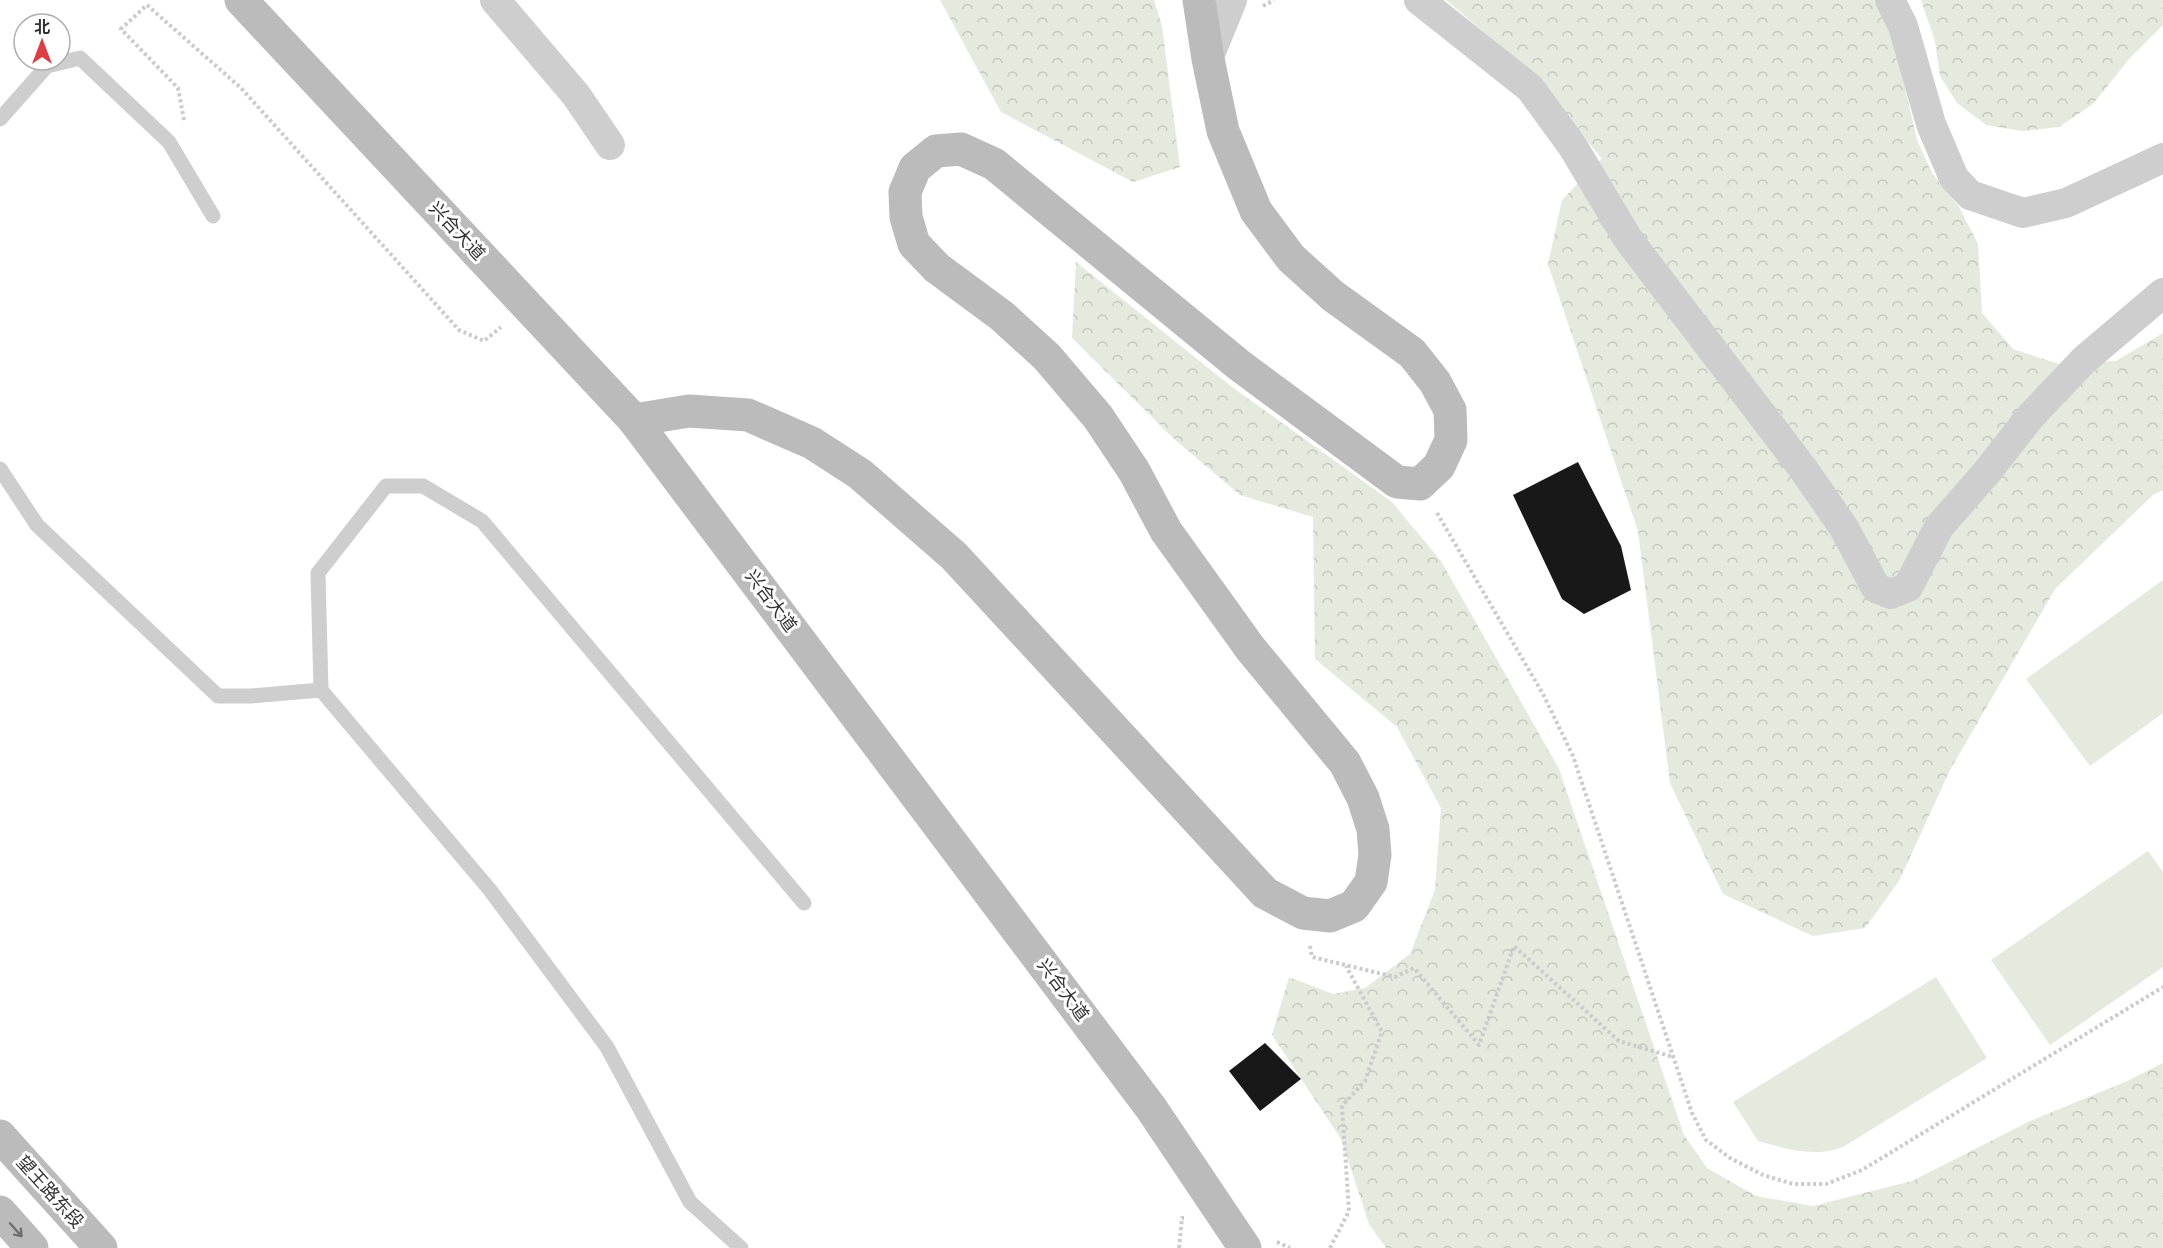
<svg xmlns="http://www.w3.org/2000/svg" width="2163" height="1248" font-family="'PT Sans','Noto Sans SC',sans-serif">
	<defs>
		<pattern id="forest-crowns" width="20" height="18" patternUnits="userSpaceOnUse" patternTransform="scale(1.5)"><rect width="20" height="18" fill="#e4eade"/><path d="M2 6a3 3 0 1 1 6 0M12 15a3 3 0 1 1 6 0" fill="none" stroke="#c4c9bf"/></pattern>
	</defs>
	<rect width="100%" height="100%" fill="#fff"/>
	<g fill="#e4eade">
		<polygon points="2163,580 2163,713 2090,766 2026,679"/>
		<polygon points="2148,851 2163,872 2163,967 2050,1045 1991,960"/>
		<path d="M1936 977 1987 1058 1843 1147C1815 1158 1786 1149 1758 1141L1733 1102Z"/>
	</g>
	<g fill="url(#forest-crowns)">
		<polygon points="940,0 1154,0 1162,26 1180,167 1133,182 1001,112"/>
		<polygon points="1446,0 1878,0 1893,35 1917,140 1932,173 1959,207 1978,244 1982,313 2013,349 2059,364 2116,361 2163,333 2163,490 2153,495 2055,589 1950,770 1899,881 1865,928 1813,936 1723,894 1670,783 1638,531 1548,264 1562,200 1602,159 1531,72"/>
		<polygon points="1921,0 2163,0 2163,25 2130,58 2093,104 2059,127 2022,131 1986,125 1957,103 1940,76 1935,41"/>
		<polygon points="1076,262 1232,387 1392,502 1441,561 1559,769 1684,1135 1707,1168 1756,1196 1813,1206 1912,1181 2028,1122 2125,1082 2163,1063 2163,1248 1386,1248 1369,1224 1341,1139 1272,1035 1289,977 1333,994 1365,988 1410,954 1435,890 1441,808 1397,727 1315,659 1313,517 1240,495 1173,438 1072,338"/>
	</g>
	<g fill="#181818">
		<polygon points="1578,462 1621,546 1631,590 1584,614 1562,599 1513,495"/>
		<polygon points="1265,1043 1301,1079 1260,1111 1229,1071"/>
	</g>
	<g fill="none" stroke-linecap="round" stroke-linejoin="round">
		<g stroke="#cbcbcb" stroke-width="4" stroke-dasharray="3 3" stroke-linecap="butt">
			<polyline points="1263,6 1274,0"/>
			<polyline points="184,120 178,88 121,29 147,5 241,88 459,330 484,341 501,327"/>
			<polyline points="1437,513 1543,694 1573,756 1692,1113 1706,1140 1730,1158 1763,1175 1793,1184 1826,1184 1862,1170 2163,987"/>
			<polyline points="1310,946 1312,957 1395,977 1414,968 1479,1045 1514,946 1619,1041 1673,1057"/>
			<polyline points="1277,1242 1290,1248"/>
			<polyline points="1179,1248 1182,1218 1184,1218"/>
			<polyline points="1330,1248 1349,1211 1342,1106 1365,1081 1382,1032 1346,966"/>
		</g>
		<g stroke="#cecece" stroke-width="15">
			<polyline points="0,119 47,66 80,58 169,142 213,216"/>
			<polyline points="0,469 37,525 218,696 251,696 321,690 490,890 607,1047 690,1202 741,1248"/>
			<polyline points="321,690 318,573 386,486 423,486 482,521 804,903"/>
		</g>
		<g stroke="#cecece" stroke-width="30">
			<polyline points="495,0 576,95 610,145"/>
			<polyline points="1419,0 1530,88 1573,147 1628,239 1804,470 1844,528 1876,588 1891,594 1908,587 1939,527 1987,472 2030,417 2084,360 2163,293"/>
			<polyline points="1890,0 1903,26 1931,124 1954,178 1970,195 2023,213 2066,203 2163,158"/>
			<polyline points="1208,59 1232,0"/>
		</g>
		<g stroke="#bbb" stroke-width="33">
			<polyline points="241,0 634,420 1151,1108 1245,1248"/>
			<polyline points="634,420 689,411 748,415 812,443 860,474 954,556 1265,893 1303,913 1330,916 1354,906 1371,882 1375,855 1373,829 1363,798 1345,763 1250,648 1166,531 1134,471 1098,417 1047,357 1002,316 937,268 914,244 906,217 905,192 915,168 936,151 961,149 994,164 1239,365 1397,482 1420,484 1439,466 1451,440 1450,410 1435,382 1412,353 1333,296 1291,258 1256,211 1223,131 1208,59 1199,0"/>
			<polyline points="0,1136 101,1248"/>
			<polyline points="0,1212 32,1248"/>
		</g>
	</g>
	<defs><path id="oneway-shaft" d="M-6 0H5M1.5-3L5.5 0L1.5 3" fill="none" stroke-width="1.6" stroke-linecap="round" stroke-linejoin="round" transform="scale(1.5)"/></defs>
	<use stroke="#6f6f6f" href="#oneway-shaft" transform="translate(16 1230) rotate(48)"/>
	<g text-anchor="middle" stroke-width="6" stroke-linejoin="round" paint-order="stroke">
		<g font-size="18" fill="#313131" stroke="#fff">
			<text transform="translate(457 231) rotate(47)" y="6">兴合大道</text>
			<text transform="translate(771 601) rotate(53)" y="6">兴合大道</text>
			<text transform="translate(1063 990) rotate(53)" y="6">兴合大道</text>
			<text transform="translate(50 1192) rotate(48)" y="6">望王路东段</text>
		</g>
	</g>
	<g transform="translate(42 42)"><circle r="28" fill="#ffffff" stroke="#adadad" stroke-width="1.5"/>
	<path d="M0-4.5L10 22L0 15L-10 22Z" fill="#df3d44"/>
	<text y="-9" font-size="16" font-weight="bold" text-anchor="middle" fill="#313131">北</text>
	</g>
</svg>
